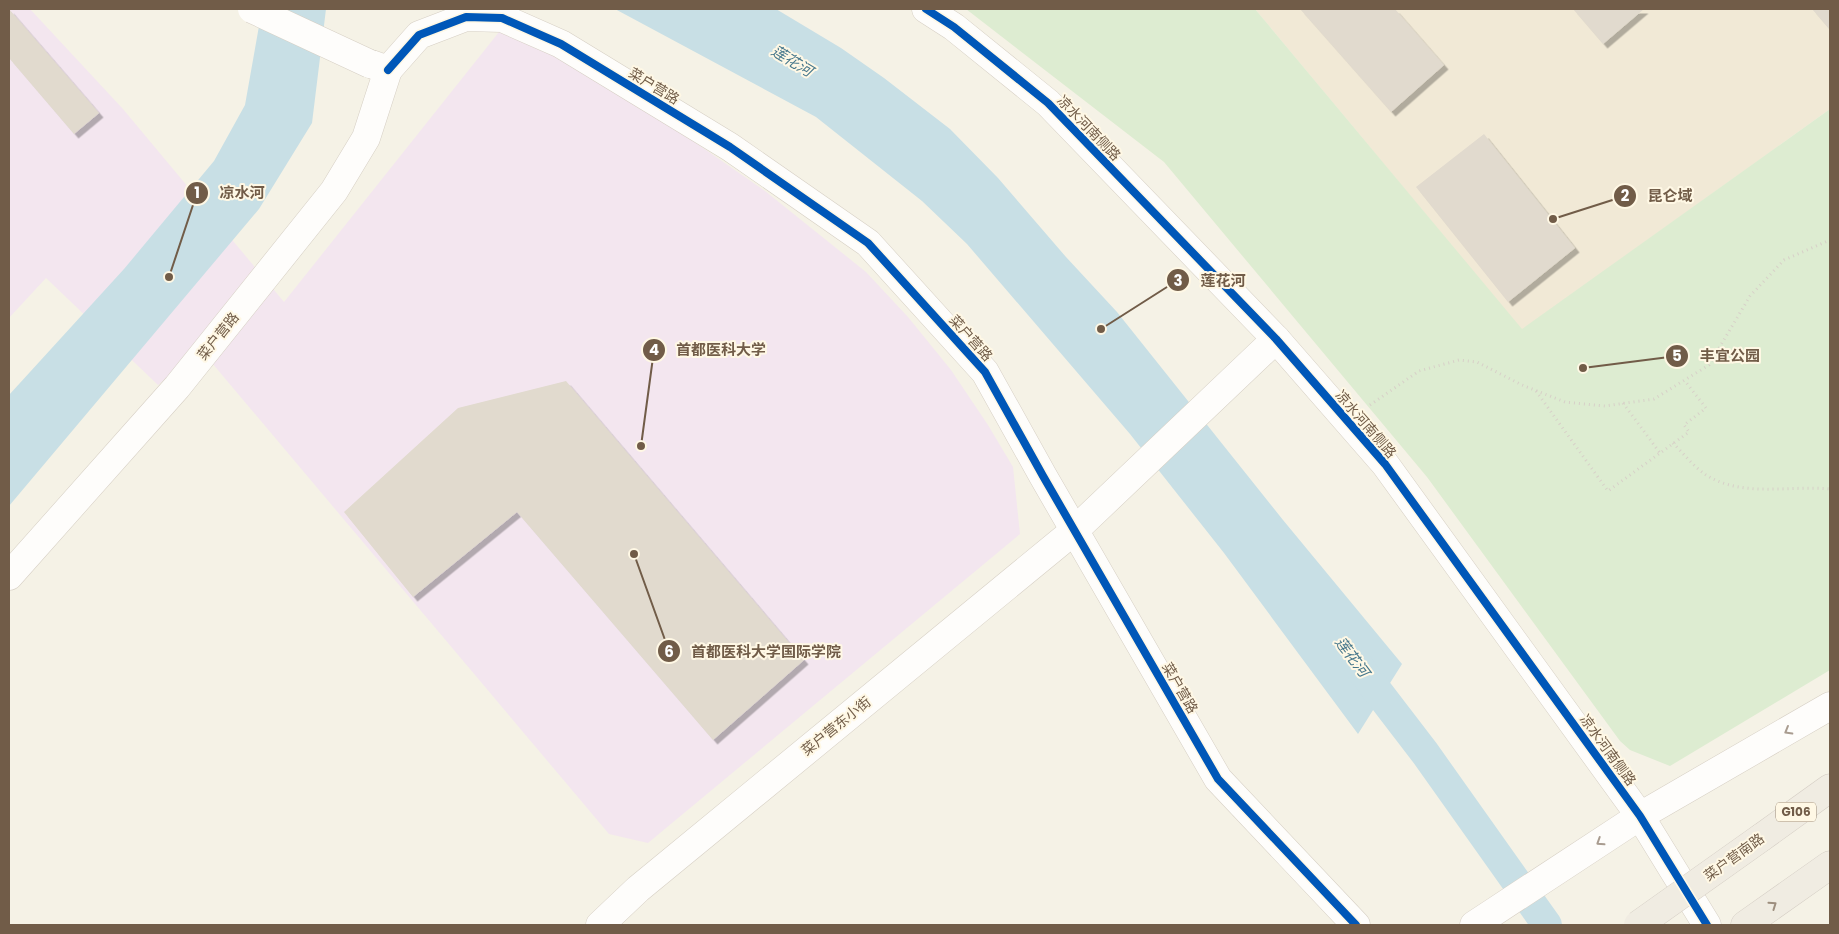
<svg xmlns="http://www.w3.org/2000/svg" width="1839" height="934" font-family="Poppins,'Noto Sans SC',sans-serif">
	<defs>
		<filter id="shadow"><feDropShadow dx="4.5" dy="4.5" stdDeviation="0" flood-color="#0004"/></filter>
	</defs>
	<rect width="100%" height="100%" fill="#f5f2e6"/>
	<polygon fill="#f1e9d6" points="1255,9 1830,9 1830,109 1522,330"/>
	<polygon fill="#f3e6ef" points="9,9 30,9 123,109 284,302 499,32 533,44 621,91 765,191 866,272 908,317 951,370 988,425 1013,467 1020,534 648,843 609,834 201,350 158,385 46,278 9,318"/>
	<polygon fill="#ddecd1" points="966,9 1255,9 1522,329 1830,109 1830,670 1670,766 1630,750 1620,741 1427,477 1164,162"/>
	<g fill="#c8dfe5">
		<polygon points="262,9 326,9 312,123 259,209 9,506 9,395 124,269 214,161 245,105"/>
		<polygon points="615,9 776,9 841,48 884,78 950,129 998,178 1066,257 1117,312 1283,520 1402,664 1358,734 1224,553 1130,434 967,244 922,201 816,117"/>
	</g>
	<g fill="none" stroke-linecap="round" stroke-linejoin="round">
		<polyline stroke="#c8dfe5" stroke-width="30" points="1356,663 1425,753 1547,925"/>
	</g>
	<g fill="#e1dace" filter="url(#shadow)">
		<polygon points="9,9 99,113 74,134 9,58"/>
		<polygon points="1300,9 1395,9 1444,65 1391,112"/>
		<polygon points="1573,9 1644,9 1603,44"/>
		<polygon points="1812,9 1830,9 1830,30"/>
		<polygon points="1484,134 1575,248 1508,302 1416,187"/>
		<polygon points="566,381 804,660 713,740 517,512 413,597 344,512 458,408"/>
	</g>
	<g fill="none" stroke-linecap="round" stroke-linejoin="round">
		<defs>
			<g id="minor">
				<polyline points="926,9 954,27 1048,103 1276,339 1385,464 1640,816 1707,925"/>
				<polyline points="388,70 419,35 466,17 502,18 561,44 730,147 868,243 985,372 1043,476 1218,779 1356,925"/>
				<polyline points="9,576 177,387 334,191 366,138 388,70 371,64"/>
				<polyline points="600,925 638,889 1075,530 1276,339"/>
			</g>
			<polyline id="tertiary" points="1474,925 1640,816 1830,706"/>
			<g id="trunk">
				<polyline points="1762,837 1830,788"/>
				<polyline points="1745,925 1830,865"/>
			</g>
		</defs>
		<use href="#minor" stroke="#d6cfc4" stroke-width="29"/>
		<use href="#tertiary" stroke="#d6cfc4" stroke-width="29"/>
		<use href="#trunk" stroke="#d4cdc4" stroke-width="29"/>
		<g stroke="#d7d0c8" stroke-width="3" stroke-dasharray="1 4" stroke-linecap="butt">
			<polyline points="1536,391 1608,491 1689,432 1684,425 1706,408 1685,381"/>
			<polyline points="1623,403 1660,453"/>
			<polyline points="1370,405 1419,371 1459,360 1477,362 1522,385 1565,402 1605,406 1654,399 1709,365 1750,296 1784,260 1830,240"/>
			<path d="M1673 443C1683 453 1694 467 1706 475 1743 498 1789 485 1830 489"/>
		</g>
		<use href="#minor" stroke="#fefdfb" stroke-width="28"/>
		<use href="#tertiary" stroke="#fefdfb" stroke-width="28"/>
		<use href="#trunk" stroke="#f0ece2" stroke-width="28"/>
		<defs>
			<polyline id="minor-bridge" points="252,9 370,64"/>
			<polyline id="trunk-bridge" points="1638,925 1762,837"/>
		</defs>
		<use href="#minor-bridge" stroke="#d6cfc4" stroke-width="29" stroke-linecap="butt"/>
		<use href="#trunk-bridge" stroke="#d4cdc4" stroke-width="29" stroke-linecap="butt"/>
		<use href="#minor-bridge" stroke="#fefdfb" stroke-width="28"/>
		<use href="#trunk-bridge" stroke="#f0ece2" stroke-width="28"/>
		<defs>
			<g id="cycleway">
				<polyline points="926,9 954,27 1048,103 1276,339 1385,464 1640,816 1707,925"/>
				<polyline points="388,70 419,35 466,17 502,18 561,44 730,147 868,243 985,372 1043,476 1218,779 1356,925"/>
			</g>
		</defs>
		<use href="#cycleway" stroke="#fff8e5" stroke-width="11"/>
		<use href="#cycleway" stroke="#0057b8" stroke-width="8"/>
	</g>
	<defs><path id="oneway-chevron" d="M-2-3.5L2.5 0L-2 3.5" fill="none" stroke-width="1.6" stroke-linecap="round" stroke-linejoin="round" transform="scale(1.25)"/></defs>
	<g stroke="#a99c90">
		<use href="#oneway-chevron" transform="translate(1788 731) rotate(150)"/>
		<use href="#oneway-chevron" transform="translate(1600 842) rotate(147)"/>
	</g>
	<use stroke="#9d8e7e" href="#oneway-chevron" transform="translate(1773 905) rotate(-35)"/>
	<g text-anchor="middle" stroke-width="4" stroke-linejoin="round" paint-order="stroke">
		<rect fill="#fff8e5" stroke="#9c8b77" stroke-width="1" x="1776" y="802.5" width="40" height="19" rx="4"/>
		<g font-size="12" font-weight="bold" fill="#715c48">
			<text x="1796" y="816">G106</text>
		</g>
		<g font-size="14" fill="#715c48" stroke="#fff8e5">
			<text transform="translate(654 86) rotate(31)" y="5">菜户营路</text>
			<text transform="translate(1089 128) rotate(46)" y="5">凉水河南侧路</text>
			<text transform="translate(218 336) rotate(-51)" y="5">菜户营路</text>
			<text transform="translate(971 338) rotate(48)" y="5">菜户营路</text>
			<text transform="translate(1366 424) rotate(49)" y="5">凉水河南侧路</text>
			<text transform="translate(1180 688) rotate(60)" y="5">菜户营路</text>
			<text transform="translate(836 726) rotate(-39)" y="5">菜户营东小街</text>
			<text transform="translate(1608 750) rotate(54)" y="5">凉水河南侧路</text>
			<text transform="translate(1734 857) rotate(-36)" y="5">菜户营南路</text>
		</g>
		<g font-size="15" font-style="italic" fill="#45768b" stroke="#fff8e5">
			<text transform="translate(792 61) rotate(31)" y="5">莲花河</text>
			<text transform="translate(1352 657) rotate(53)" y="5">莲花河</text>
		</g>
	</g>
	<path fill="none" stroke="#715c48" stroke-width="2" d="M169 277L197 193M1553 219L1625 196M1101 329L1178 280M641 446L654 350M1583 368L1677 356M634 554L669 651"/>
	<g fill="#715c48" stroke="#fff8e5" stroke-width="2">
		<circle cx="169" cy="277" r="5"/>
		<circle cx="1553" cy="219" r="5"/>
		<circle cx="1101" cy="329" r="5"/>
		<circle cx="641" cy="446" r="5"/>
		<circle cx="1583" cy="368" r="5"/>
		<circle cx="634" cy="554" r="5"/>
		<circle cx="197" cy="193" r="12"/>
		<circle cx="1625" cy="196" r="12"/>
		<circle cx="1178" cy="280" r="12"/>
		<circle cx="654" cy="350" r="12"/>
		<circle cx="1677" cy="356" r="12"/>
		<circle cx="669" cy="651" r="12"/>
	</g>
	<g font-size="15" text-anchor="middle" font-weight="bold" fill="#fff">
		<text x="197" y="198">1</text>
		<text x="1625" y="201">2</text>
		<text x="1178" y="286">3</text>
		<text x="654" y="355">4</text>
		<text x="1677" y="361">5</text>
		<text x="669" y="657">6</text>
	</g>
	<g font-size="15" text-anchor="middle" font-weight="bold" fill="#715c48" stroke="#fff8e5" stroke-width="4" stroke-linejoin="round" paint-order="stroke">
		<text x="242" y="198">凉水河</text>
		<text x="1670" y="201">昆仑域</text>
		<text x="1223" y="286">莲花河</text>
		<text x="721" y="355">首都医科大学</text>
		<text x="1730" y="361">丰宜公园</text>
		<text x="766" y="657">首都医科大学国际学院</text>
	</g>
	<rect width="1839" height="934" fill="none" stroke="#715c48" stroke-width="20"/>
</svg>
